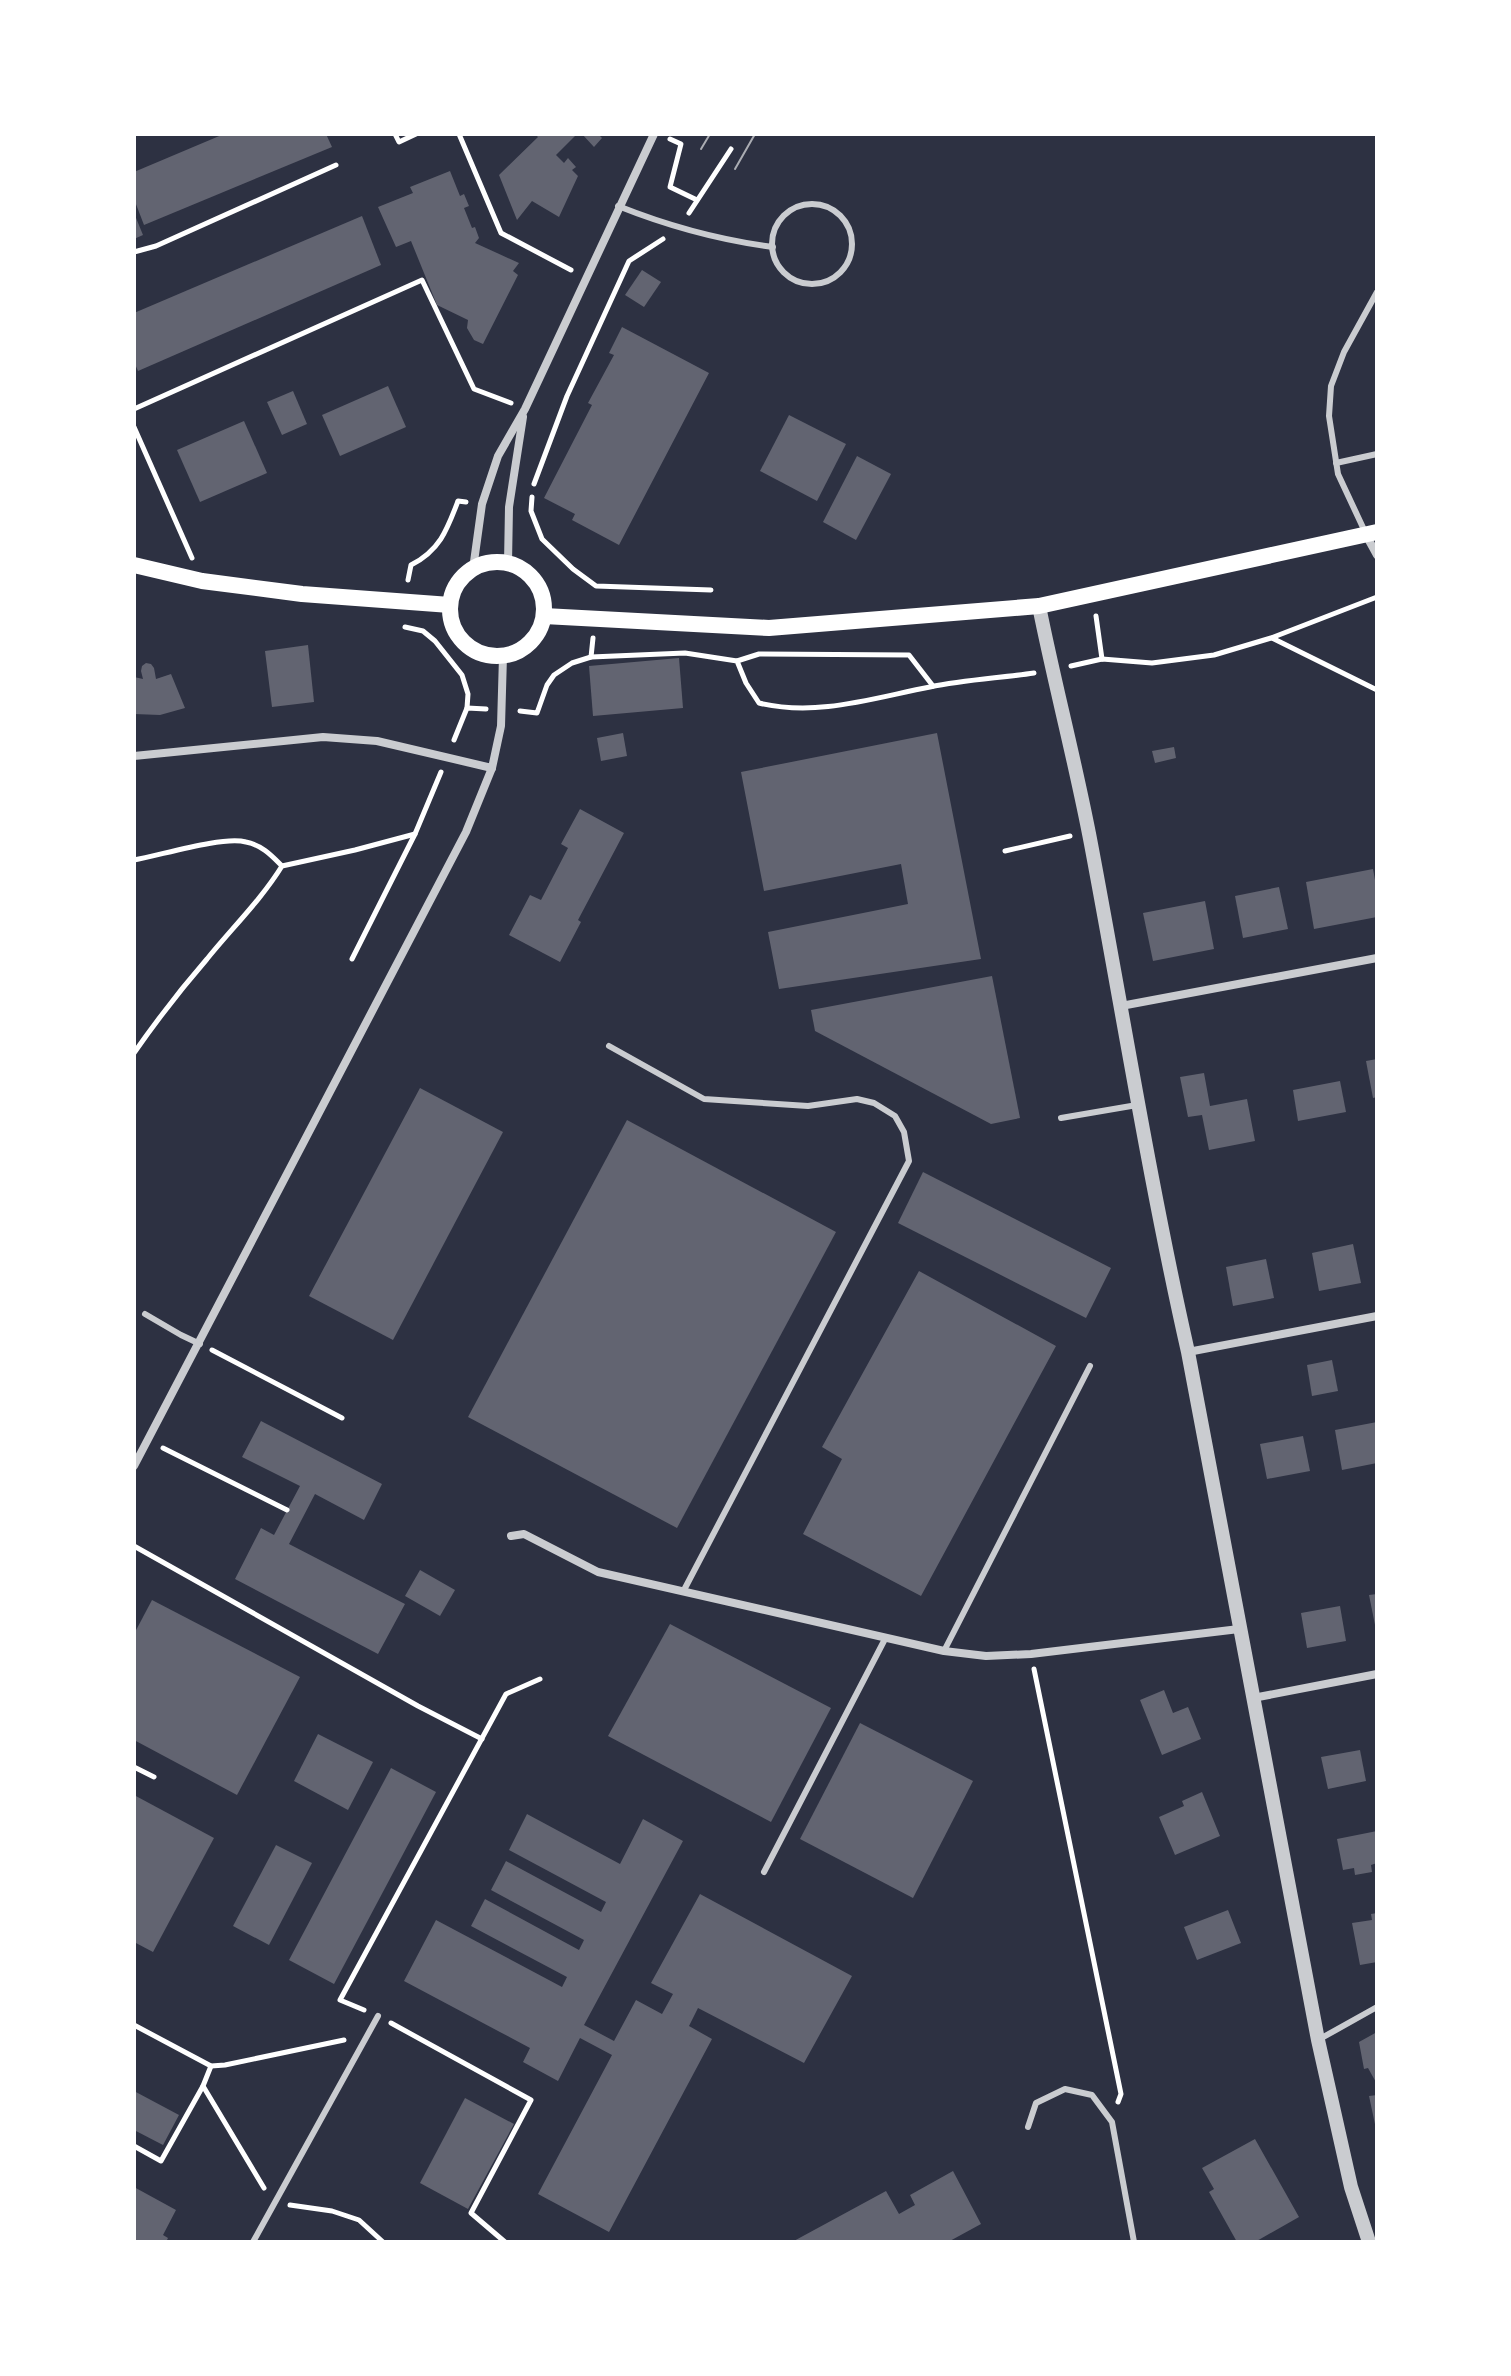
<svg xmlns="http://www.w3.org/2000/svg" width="1511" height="2376" font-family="Rubik,sans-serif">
	<rect width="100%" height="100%" fill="#2d3142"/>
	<g fill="#626471">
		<polygon points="224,134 326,134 332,147 144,225 134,199 134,172"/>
		<polygon points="535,134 577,134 556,155 564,163 568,158 576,167 572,170 578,176 559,217 532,201 517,220 499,175 538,137"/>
		<polygon points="582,134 601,134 600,136 602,138 594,147"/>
		<polygon points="450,171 460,196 464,194 469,206 464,208 472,228 475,227 479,238 475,243 519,263 513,271 518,275 483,344 474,340 467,328 468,320 437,305 411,241 396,247 378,207 413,193 410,187"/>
		<polygon points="134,213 143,235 134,239"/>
		<polygon points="362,216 381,265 138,371 134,362 134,313"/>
		<polygon points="642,270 661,282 644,307 625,295"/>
		<polygon points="622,327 709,373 619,545 572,520 575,514 544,498 592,405 588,403 614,355 609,353"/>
		<polygon points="388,386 406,427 340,456 322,415"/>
		<polygon points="293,391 307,424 282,435 267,402"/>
		<polygon points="789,415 846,444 817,501 760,471"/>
		<polygon points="244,421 267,473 200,502 177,450"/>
		<polygon points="857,456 891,474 856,540 823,522"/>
		<polygon points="308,645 314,702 272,707 265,651"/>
		<polygon points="679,658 683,708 593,716 589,666"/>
		<polygon points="146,663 151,664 154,668 156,679 171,674 185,708 160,715 134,714 134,677 143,679 141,671 142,666"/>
		<polygon points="623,733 627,756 601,761 597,738"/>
		<polygon points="937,733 981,959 779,989 768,932 908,904 901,864 764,891 741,772"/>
		<polygon points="1174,747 1176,758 1155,763 1152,751"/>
		<polygon points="580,809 624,833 578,920 581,922 560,962 509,935 530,895 541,900 568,848 561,844"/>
		<polygon points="1373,869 1377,891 1377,917 1314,929 1306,882"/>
		<polygon points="1279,887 1288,929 1243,938 1235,896"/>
		<polygon points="1205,901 1214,949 1153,961 1143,913"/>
		<polygon points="992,976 1020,1118 991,1124 815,1031 811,1010"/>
		<polygon points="1377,1059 1377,1097 1373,1098 1366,1061"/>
		<polygon points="1204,1073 1210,1106 1247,1099 1255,1141 1209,1150 1202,1115 1188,1117 1180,1077"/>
		<polygon points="1340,1081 1346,1112 1298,1121 1293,1090"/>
		<polygon points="420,1088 503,1132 393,1340 309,1296"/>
		<polygon points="627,1120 836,1232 677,1528 468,1417"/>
		<polygon points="923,1172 1111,1268 1086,1318 898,1223"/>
		<polygon points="1353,1244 1361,1283 1319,1291 1312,1253"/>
		<polygon points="1266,1259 1274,1298 1233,1306 1226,1267"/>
		<polygon points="919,1271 1056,1346 921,1596 803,1534 842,1459 822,1447"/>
		<polygon points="1332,1360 1338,1391 1312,1396 1307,1365"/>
		<polygon points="261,1421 382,1484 364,1520 315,1494 289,1544 405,1604 378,1654 235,1579 261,1528 274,1535 300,1486 242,1457"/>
		<polygon points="1377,1422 1377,1463 1342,1470 1335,1430"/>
		<polygon points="1303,1436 1310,1471 1267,1479 1260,1444"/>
		<polygon points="420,1570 455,1590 440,1616 405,1596"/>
		<polygon points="1377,1594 1377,1630 1376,1630 1369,1595"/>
		<polygon points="152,1600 300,1677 237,1795 134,1740 134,1634"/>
		<polygon points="1340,1606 1346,1641 1307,1648 1301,1613"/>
		<polygon points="670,1624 831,1708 771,1822 608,1736"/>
		<polygon points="1164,1690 1173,1713 1188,1707 1201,1739 1162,1755 1140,1700"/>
		<polygon points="860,1723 973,1781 913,1898 800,1839"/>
		<polygon points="318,1734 373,1762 348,1810 294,1781"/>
		<polygon points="1360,1750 1366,1781 1328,1789 1321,1757"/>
		<polygon points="391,1768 436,1792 334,1984 289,1960"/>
		<polygon points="1202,1792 1220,1836 1175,1855 1159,1817 1184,1806 1182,1801"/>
		<polygon points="134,1795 214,1838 153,1952 134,1942"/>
		<polygon points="527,1814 620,1864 643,1819 683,1841 584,2025 614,2041 636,2000 662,2014 673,1994 651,1983 700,1894 852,1976 804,2063 698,2008 689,2026 712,2039 609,2232 538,2194 612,2055 580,2038 558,2081 523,2062 530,2048 404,1981 436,1920 562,1987 567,1977 471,1926 485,1899 579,1950 584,1940 491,1890 506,1861 601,1912 606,1902 509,1850"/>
		<polygon points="1377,1831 1377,1863 1371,1865 1372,1872 1355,1875 1354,1868 1343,1870 1337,1839"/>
		<polygon points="276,1845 312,1863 269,1945 233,1926"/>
		<polygon points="1228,1910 1241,1943 1197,1960 1184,1927"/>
		<polygon points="1377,1913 1377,1962 1360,1965 1352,1923 1372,1920 1371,1914"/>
		<polygon points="1377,2032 1377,2084 1368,2068 1364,2069 1359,2042"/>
		<polygon points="134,2091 179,2115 163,2145 134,2130"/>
		<polygon points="1377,2095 1377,2129 1376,2129 1369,2096"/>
		<polygon points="465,2098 514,2124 468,2209 420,2183"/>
		<polygon points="1255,2139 1299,2217 1255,2242 1237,2242 1209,2192 1214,2189 1202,2168"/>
		<polygon points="953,2171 981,2224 948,2242 792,2242 886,2191 899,2214 915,2205 910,2195"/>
		<polygon points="134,2187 176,2210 163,2235 168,2238 166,2242 134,2242"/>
	</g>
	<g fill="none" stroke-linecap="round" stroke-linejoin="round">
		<g stroke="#fff" stroke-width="5">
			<polyline points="395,134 399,142 416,134"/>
			<polyline points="459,134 501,233 571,270"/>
			<polyline points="670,139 681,144 670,187 697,200"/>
			<polyline points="689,213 731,149"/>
			<polyline points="134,252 156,246 336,165"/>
			<polyline points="134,409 422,280 474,389 511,403"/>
			<polyline points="134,427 192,558"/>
			<polyline points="534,484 567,396 629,261 663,239"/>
			<polyline points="532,497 531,511 542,539 573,569 596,586 711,590"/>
			<path d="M408 580 411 565C440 550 447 530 458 501L466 502"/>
			<polyline points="1096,616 1102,659"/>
			<polyline points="405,627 423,631 435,641 462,675 468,694 467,708"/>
			<polyline points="1272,638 1377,690"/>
			<polyline points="591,657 593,638"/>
			<polyline points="737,661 759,654 909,655 933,686"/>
			<polyline points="1071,666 1102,659 1152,663 1214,655 1271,638 1377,597"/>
			<path d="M520 711 537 713 547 685 554 675 572 663 591 657 685 653 737 661 746 683 759 703C817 717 873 698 930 687 964 680 1000 678 1034 673"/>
			<polyline points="454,740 467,708 486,709"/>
			<polyline points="1005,851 1070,836"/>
			<path d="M134 860C162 855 222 836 246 842 262 845 272 856 282 866"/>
			<polyline points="352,959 415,834 441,772"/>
			<path d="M134 1053C157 1020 181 989 207 959 232 928 261 900 282 866L355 850 415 834"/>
			<polyline points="212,1350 342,1418"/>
			<polyline points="163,1448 287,1510"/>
			<polyline points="134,1546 418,1706 482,1739"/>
			<polyline points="1034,1669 1121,2094 1118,2102"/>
			<polyline points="134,1767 154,1777"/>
			<polyline points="364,2010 340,2000 506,1694 540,1679"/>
			<polyline points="391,2023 531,2100 471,2213 505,2242"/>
			<polyline points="134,2025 211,2066 225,2065 344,2040"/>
			<polyline points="211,2066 203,2086 264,2188"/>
			<polyline points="134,2146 161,2161 203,2086"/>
			<polyline points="290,2205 332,2211 359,2220 383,2242"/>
		</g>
		<g stroke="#caccd0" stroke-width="6">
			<circle cx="812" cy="244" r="40"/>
			<path d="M618 206C668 226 719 240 773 247"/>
			<polyline points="1336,463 1377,454"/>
			<polyline points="1366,534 1338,474 1329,416 1331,386 1344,352 1377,292"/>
			<polyline points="609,1046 704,1099 808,1106 857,1099 874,1103 895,1116 904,1132 909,1161 684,1590"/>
			<polyline points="1061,1118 1137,1105"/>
			<polyline points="145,1314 181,1335 200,1344"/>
			<polyline points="944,1651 1090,1366"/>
			<polyline points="764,1872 885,1639"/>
			<polyline points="1318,2040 1377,2007"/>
			<polyline points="1028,2127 1036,2103 1065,2089 1092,2095 1112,2122 1134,2242"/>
			<polyline points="253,2242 378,2016"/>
		</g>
		<g stroke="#caccd0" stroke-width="8">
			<polyline points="1366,535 1377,555"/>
			<polyline points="508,563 509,507 523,417"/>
			<polyline points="473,569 482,504 498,456 525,409 654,134"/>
			<polyline points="134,756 323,737 377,741 492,768"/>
			<polyline points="1121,1006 1377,958"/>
			<polyline points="1188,1352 1377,1316"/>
			<polyline points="134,1466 466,832 492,768 501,726 503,656"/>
			<polyline points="511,1536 524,1534 598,1572 944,1651 986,1656 1031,1654 1239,1629"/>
			<polyline points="1253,1698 1377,1674"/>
		</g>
		<path stroke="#caccd0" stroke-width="14" d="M1039 606C1055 686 1076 764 1091 844 1123 1014 1150 1184 1188 1352L1318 2040 1351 2187 1369 2242"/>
		<g stroke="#fff" stroke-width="16">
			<circle cx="497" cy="609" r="47"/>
			<polyline points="134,565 202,581 302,594 450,605"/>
			<polyline points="544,616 769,628 1039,606 1377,532"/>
		</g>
		<g stroke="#abadb3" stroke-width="2">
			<polyline points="701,149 710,134"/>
			<polyline points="735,169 755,134"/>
		</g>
	</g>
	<rect width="1511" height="2376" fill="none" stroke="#ffffff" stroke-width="272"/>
</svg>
